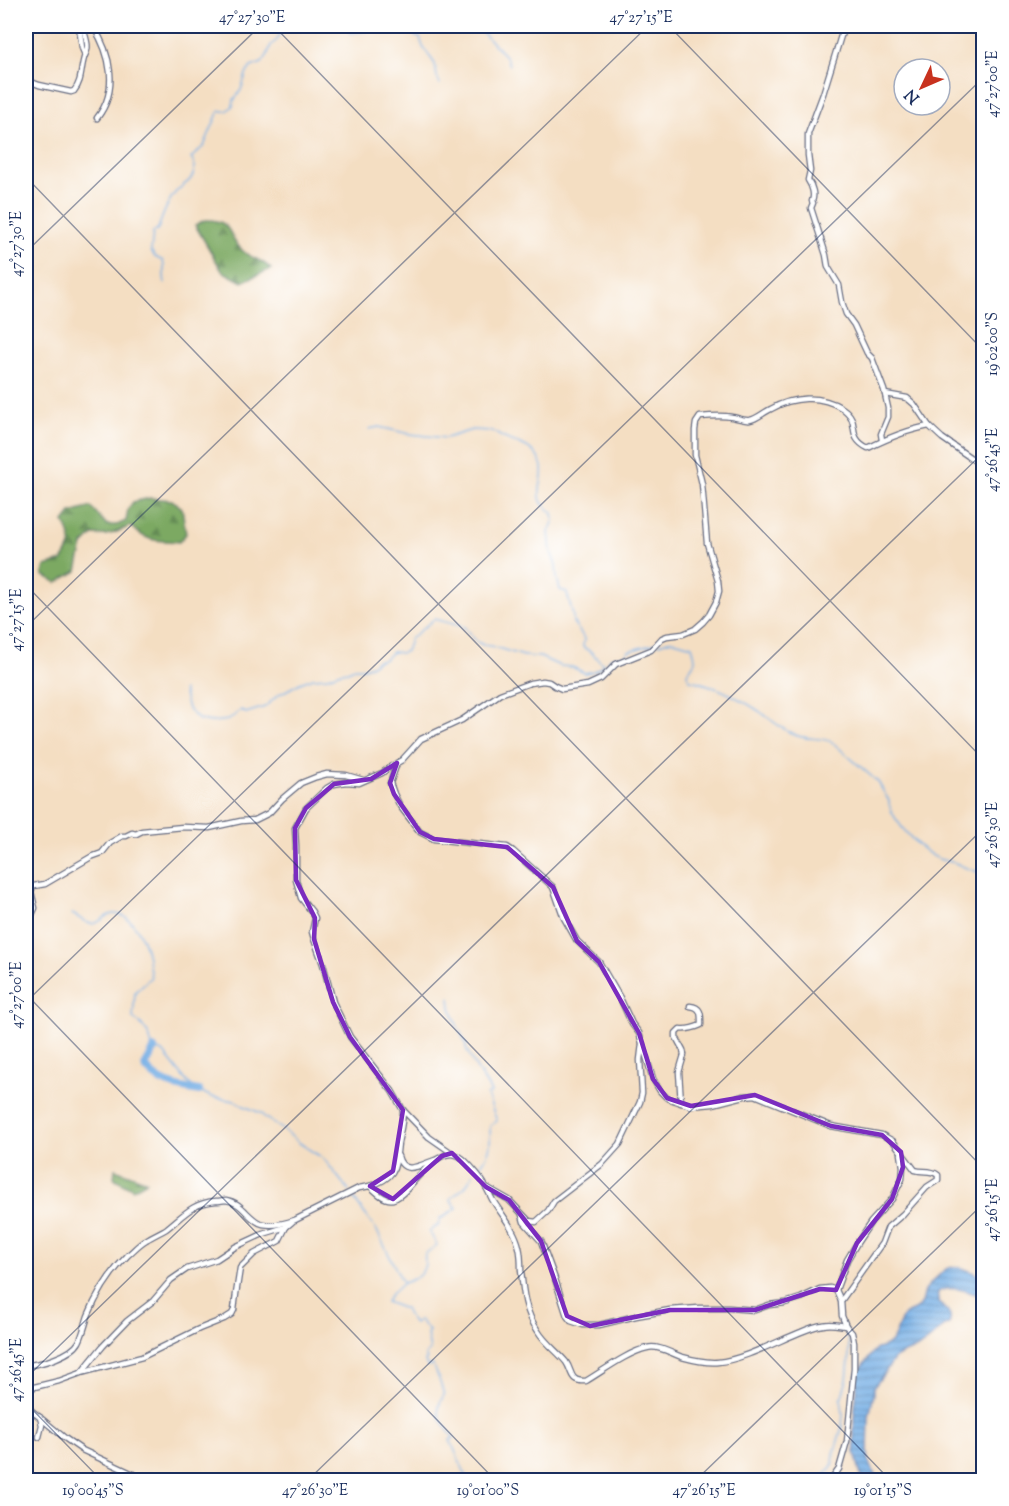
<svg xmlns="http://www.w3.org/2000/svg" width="1009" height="1506" font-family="'Sorts Mill Goudy',serif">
	<defs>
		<pattern id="forest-firs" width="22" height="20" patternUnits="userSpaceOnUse" patternTransform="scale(1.5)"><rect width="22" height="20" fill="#7ba962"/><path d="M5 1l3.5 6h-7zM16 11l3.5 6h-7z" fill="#648a54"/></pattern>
		<pattern id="water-rules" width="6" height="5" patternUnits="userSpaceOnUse" patternTransform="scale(1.5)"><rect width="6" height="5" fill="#73ade4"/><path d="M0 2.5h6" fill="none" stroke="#5e8dbc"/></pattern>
	</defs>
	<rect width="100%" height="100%" fill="#fff"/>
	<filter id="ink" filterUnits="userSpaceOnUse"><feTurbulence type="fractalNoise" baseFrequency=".0167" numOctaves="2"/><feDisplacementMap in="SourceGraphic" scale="12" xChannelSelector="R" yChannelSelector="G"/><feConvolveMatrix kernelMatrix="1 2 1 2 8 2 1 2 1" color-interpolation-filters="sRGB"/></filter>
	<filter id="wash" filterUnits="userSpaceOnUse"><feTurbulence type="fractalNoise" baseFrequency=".008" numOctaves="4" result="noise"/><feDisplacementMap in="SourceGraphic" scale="24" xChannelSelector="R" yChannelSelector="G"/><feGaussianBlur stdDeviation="1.35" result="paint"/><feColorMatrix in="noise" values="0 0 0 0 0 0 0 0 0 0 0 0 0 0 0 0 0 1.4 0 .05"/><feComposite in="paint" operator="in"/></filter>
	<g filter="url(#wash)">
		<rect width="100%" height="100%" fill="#f4dec2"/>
		<g fill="url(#forest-firs)" stroke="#4b6c60" stroke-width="1.5">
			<path d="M205 220C234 219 226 236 243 251 248 256 253 257 260 261 264 263 268 266 271 269L242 282 222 271 195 225Z"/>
			<path d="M150 498 172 500 182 508 186 534 179 542C156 540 148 543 130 526 118 532 107 537 93 535L83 545 77 571 57 583 43 575 45 566 62 561C74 543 73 540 64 522L71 513 91 507 107 525H117L126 521 128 509 133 502Z"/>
			<polygon points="115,1169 147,1181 133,1189 114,1178"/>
		</g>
		<path fill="url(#water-rules)" stroke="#476ea1" stroke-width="1.5" d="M959 1267 975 1273 983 1279V1297C971 1292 951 1284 938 1292 934 1310 956 1307 949 1324L943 1327 930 1339 916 1349 904 1353 895 1358 874 1387V1394L869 1416 868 1453 869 1461 877 1480H862L855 1452 854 1437V1417L857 1388 856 1382V1374L876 1349C897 1347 895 1328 904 1316 908 1311 916 1311 920 1306 924 1301 923 1294 926 1289 927 1287 944 1270 946 1269 949 1267 955 1267 959 1267Z"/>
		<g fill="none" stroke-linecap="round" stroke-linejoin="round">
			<g stroke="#73ade4" stroke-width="1.5">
				<polyline points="346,26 350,33 365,31 379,26"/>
				<polyline points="416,26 413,33 415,36 420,38 423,47 435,64 437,77 440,84"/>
				<polyline points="476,26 478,29 481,31 506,57 509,65"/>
				<path d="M165 283C163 275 165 268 163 261L155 257 151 251 153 232 158 229C162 217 167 202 175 193 184 182 193 184 195 166L191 158 204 146 218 113 220 111H227L233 106 234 100 241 90 246 74 251 67 262 63 267 56 271 45 277 40 284 26"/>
				<path d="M369 429 379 427 410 434 446 438 472 430 493 431C510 446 528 439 540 461 547 474 535 491 542 503 545 507 549 509 553 513L554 520 549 532 551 552 556 565 557 578 560 590 567 592C568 601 575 615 573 622 576 627 583 635 584 639 584 642 583 644 583 647L591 652 604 665 612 657 625 655 628 651 655 644"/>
				<path d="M659 644 671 640 692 646C693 651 697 659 694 663 692 668 688 670 687 674L690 680C715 685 739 698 759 711 770 719 779 727 791 733 804 741 818 736 832 742L878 782 889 801C888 818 931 865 949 860L964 867 984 874"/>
				<polyline points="183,690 188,709 199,720 212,722 229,720 241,710 246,713 265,707 278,695 300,683 313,678 327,677 341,672 348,671 354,668 364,668 372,665 376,661 385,659 392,652 402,653 406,651 409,643 410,639 434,619 464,627 476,641 483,645 491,646 524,656 540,657 560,666 572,667 585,673 594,671 604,665"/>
				<path d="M72 914C77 916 82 921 88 923 97 927 104 915 113 914 132 913 144 938 147 954 149 961 149 969 151 977L135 992 133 1018 141 1024 149 1035 152 1047 164 1053 187 1082 199 1091 212 1097 235 1101 244 1106 263 1114V1116L285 1131 298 1142 324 1159 349 1191"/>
				<path d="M450 998 451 1007 456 1023 466 1044V1048L474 1064 490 1090 491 1093 487 1095 497 1121 490 1126C491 1144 491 1155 477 1169"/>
				<path d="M351 1195 376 1229 403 1283 391 1294 386 1302 405 1309 410 1319 414 1324 419 1320 429 1331 427 1334 430 1350 425 1355 427 1359 425 1361 427 1366 433 1365C438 1374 441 1385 444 1395 432 1414 442 1422 454 1438L450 1440 468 1480"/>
				<path d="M403 1283C413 1280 423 1276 425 1264 425 1261 424 1258 425 1254L437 1245 429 1231 439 1225 440 1219 457 1208 450 1199 465 1187 473 1174"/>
				<polyline points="822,1480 833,1464 834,1454 842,1427 843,1413 841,1399 847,1380 849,1360 849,1342 846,1334"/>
			</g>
			<path stroke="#73ade4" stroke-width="8" d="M154 1049C152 1055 148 1060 145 1066 158 1085 177 1087 199 1091"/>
		</g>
	</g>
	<g filter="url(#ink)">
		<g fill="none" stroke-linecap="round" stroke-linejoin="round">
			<defs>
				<g id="street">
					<path d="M83 26C84 35 91 46 85 55"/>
					<path d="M93 26C111 54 119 90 97 118"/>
					<path d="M844 26 823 94 808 134V155L810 171 808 180C812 186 815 195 812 201L813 203 811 208 826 255 828 267 839 285 842 302 846 314 854 325 867 353 872 358 884 390 888 408V417L881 434 882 440"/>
					<path d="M26 80 39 85 71 92 74 91C83 80 80 68 85 55L82 48 79 26"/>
					<polyline points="885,394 907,398 914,404 929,426"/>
					<path d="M397 763 390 783 394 794 400 806 420 832 434 839 507 847 513 851 553 887 564 918 577 941 599 962 620 998 632 1024 639 1033 653 1079 660 1091 667 1098 691 1106 713 1104 744 1096 755 1095 831 1126 882 1135 893 1141 915 1170C923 1173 930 1169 938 1175V1180L927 1187 903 1214 888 1227 882 1243 841 1301 842 1316 846 1326 852 1333 854 1343V1369L847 1441 839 1469 831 1480"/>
					<polyline points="26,928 35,908 31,891 34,886 45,884 91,857 102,853 110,843 122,836 126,836 132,833 136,834 142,831 183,827 209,828 241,821 255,820 269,813 282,799 301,783 316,777 327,774 346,775 363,780"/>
					<path d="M681 1103 679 1072 684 1055 683 1050 676 1037V1033L680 1029C688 1030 694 1028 701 1025 701 1015 702 1007 690 1006"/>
					<path d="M452 1153 429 1137 403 1110 392 1091 350 1037 333 1002 323 964 314 939 312 932 315 918 312 912 301 898 296 880V846L295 828 306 808 327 788 334 784 346 782 359 783 382 773 390 767 402 760 421 739 462 720 500 694 530 683 543 681 549 682 555 686 562 689 588 685 601 679 616 664 651 650 662 638 667 636 683 634 695 629 703 622 709 615 716 602 719 591 718 581 707 543 702 484 695 455V430L696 423 700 417C710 416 722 415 732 417 738 418 744 421 750 420 757 419 764 412 771 409 792 397 820 394 842 408 863 422 844 436 868 448 888 438 907 430 929 426L942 438 984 467"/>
					<path d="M398 1156C403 1177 422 1164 435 1160"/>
					<path d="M370 1186C397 1177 395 1168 398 1143 400 1132 403 1122 403 1110"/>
					<polyline points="486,1187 509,1200 529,1221 536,1222 548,1211 554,1201 602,1164 620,1144 640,1102 642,1093 640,1060 642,1044"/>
					<polyline points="522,1215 524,1222 541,1241 555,1279 567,1316 571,1321 583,1325 599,1325 636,1316 670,1310 699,1308 729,1308 755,1310 769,1305 785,1303 801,1298 820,1289 830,1288 836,1290 841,1301"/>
					<polyline points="836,1290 847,1260 857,1243 871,1222 892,1199 902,1179 903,1167 901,1154"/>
					<path d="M26 1365C40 1365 72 1355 79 1342 83 1334 85 1325 88 1316 97 1294 111 1272 128 1255 134 1250 139 1244 146 1240 152 1236 159 1233 166 1229 184 1215 192 1203 216 1201 220 1201 223 1200 226 1200 243 1202 249 1221 263 1224 273 1226 286 1223 295 1220L359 1188 370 1186C376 1192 385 1201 393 1199 399 1198 404 1192 408 1188 418 1176 442 1146 459 1156 466 1160 473 1169 478 1175 484 1182 488 1191 492 1199 501 1214 515 1229 519 1247 521 1254 521 1263 521 1270 523 1292 525 1312 538 1331 545 1343 557 1351 566 1362 573 1372 569 1382 586 1381 603 1371 628 1352 647 1348 658 1345 671 1353 682 1357 693 1360 706 1363 718 1362 742 1360 778 1341 801 1332 808 1329 815 1326 823 1325 831 1323 838 1325 846 1326"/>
					<polyline points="81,1373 103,1346 127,1321 153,1301 171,1280 187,1269 217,1259 235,1247 263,1234 286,1227"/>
					<polyline points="26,1389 59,1381 81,1373 142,1357 199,1329 224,1319 232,1314 234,1310 236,1294 240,1268 254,1254 279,1241 286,1227 292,1222"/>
					<polyline points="26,1406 66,1439 82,1450 146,1480"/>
					<polyline points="39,1437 42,1425 40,1417"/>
				</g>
			</defs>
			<use href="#street" stroke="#676c81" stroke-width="7"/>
			<use href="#street" stroke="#fff" stroke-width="4.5"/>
		</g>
	</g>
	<path fill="none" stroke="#7b2cbf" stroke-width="4.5" stroke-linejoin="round" d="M397 763 390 783 394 794 420 832 434 839 507 847 553 887 577 941 599 962 639 1033 653 1079 667 1098 691 1106 755 1095 831 1126 882 1135 901 1152 903 1167 892 1199 857 1243 836 1290 820 1289 755 1310H670L590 1326 567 1316 541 1241 509 1200 486 1187 452 1153 442 1156 393 1199 370 1186 393 1171 403 1110 350 1037 333 1002 314 939 315 918 296 880 295 828 306 808 334 784 371 779Z"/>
	<path fill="none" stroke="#1b2f5e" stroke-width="1.5" stroke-opacity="0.45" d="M274 26 984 760M669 26 984 351M26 177 984 1169M26 252 260 26M26 585 890 1480M26 627 648 26M26 994 495 1480M26 1002 984 77M26 1378 984 452M26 1403 101 1480M308 1480 984 828M696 1480 984 1203"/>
	<rect width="1009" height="1506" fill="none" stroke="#fff" stroke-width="66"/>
	<g transform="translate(922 87) rotate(226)"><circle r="28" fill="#ffffff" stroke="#a4acbf" stroke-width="1.5"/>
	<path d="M0-4.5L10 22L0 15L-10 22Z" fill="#c8321e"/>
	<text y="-9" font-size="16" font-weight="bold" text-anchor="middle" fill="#1b2f5e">N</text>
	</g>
	<rect x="33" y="33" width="943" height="1440" fill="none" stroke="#1b2f5e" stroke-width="2"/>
	<g font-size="15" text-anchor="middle" fill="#1b2f5e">
		<text x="252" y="22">47°27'30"E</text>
		<text x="641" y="22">47°27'15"E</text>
		<text transform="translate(992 84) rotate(-90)" y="5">47°27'00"E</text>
		<text transform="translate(16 244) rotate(-90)" y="5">47°27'30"E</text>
		<text transform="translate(992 344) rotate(-90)" y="5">19°02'00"S</text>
		<text transform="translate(992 460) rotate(-90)" y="5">47°26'45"E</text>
		<text transform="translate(16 620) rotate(-90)" y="5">47°27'15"E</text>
		<text transform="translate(992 835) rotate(-90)" y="5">47°26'30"E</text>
		<text transform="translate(16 995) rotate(-90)" y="5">47°27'00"E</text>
		<text transform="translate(992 1210) rotate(-90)" y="5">47°26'15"E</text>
		<text transform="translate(16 1370) rotate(-90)" y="5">47°26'45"E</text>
		<text x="93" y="1495">19°00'45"S</text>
		<text x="315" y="1495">47°26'30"E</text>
		<text x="488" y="1495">19°01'00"S</text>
		<text x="704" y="1495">47°26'15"E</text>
		<text x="883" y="1495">19°01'15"S</text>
	</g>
</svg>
